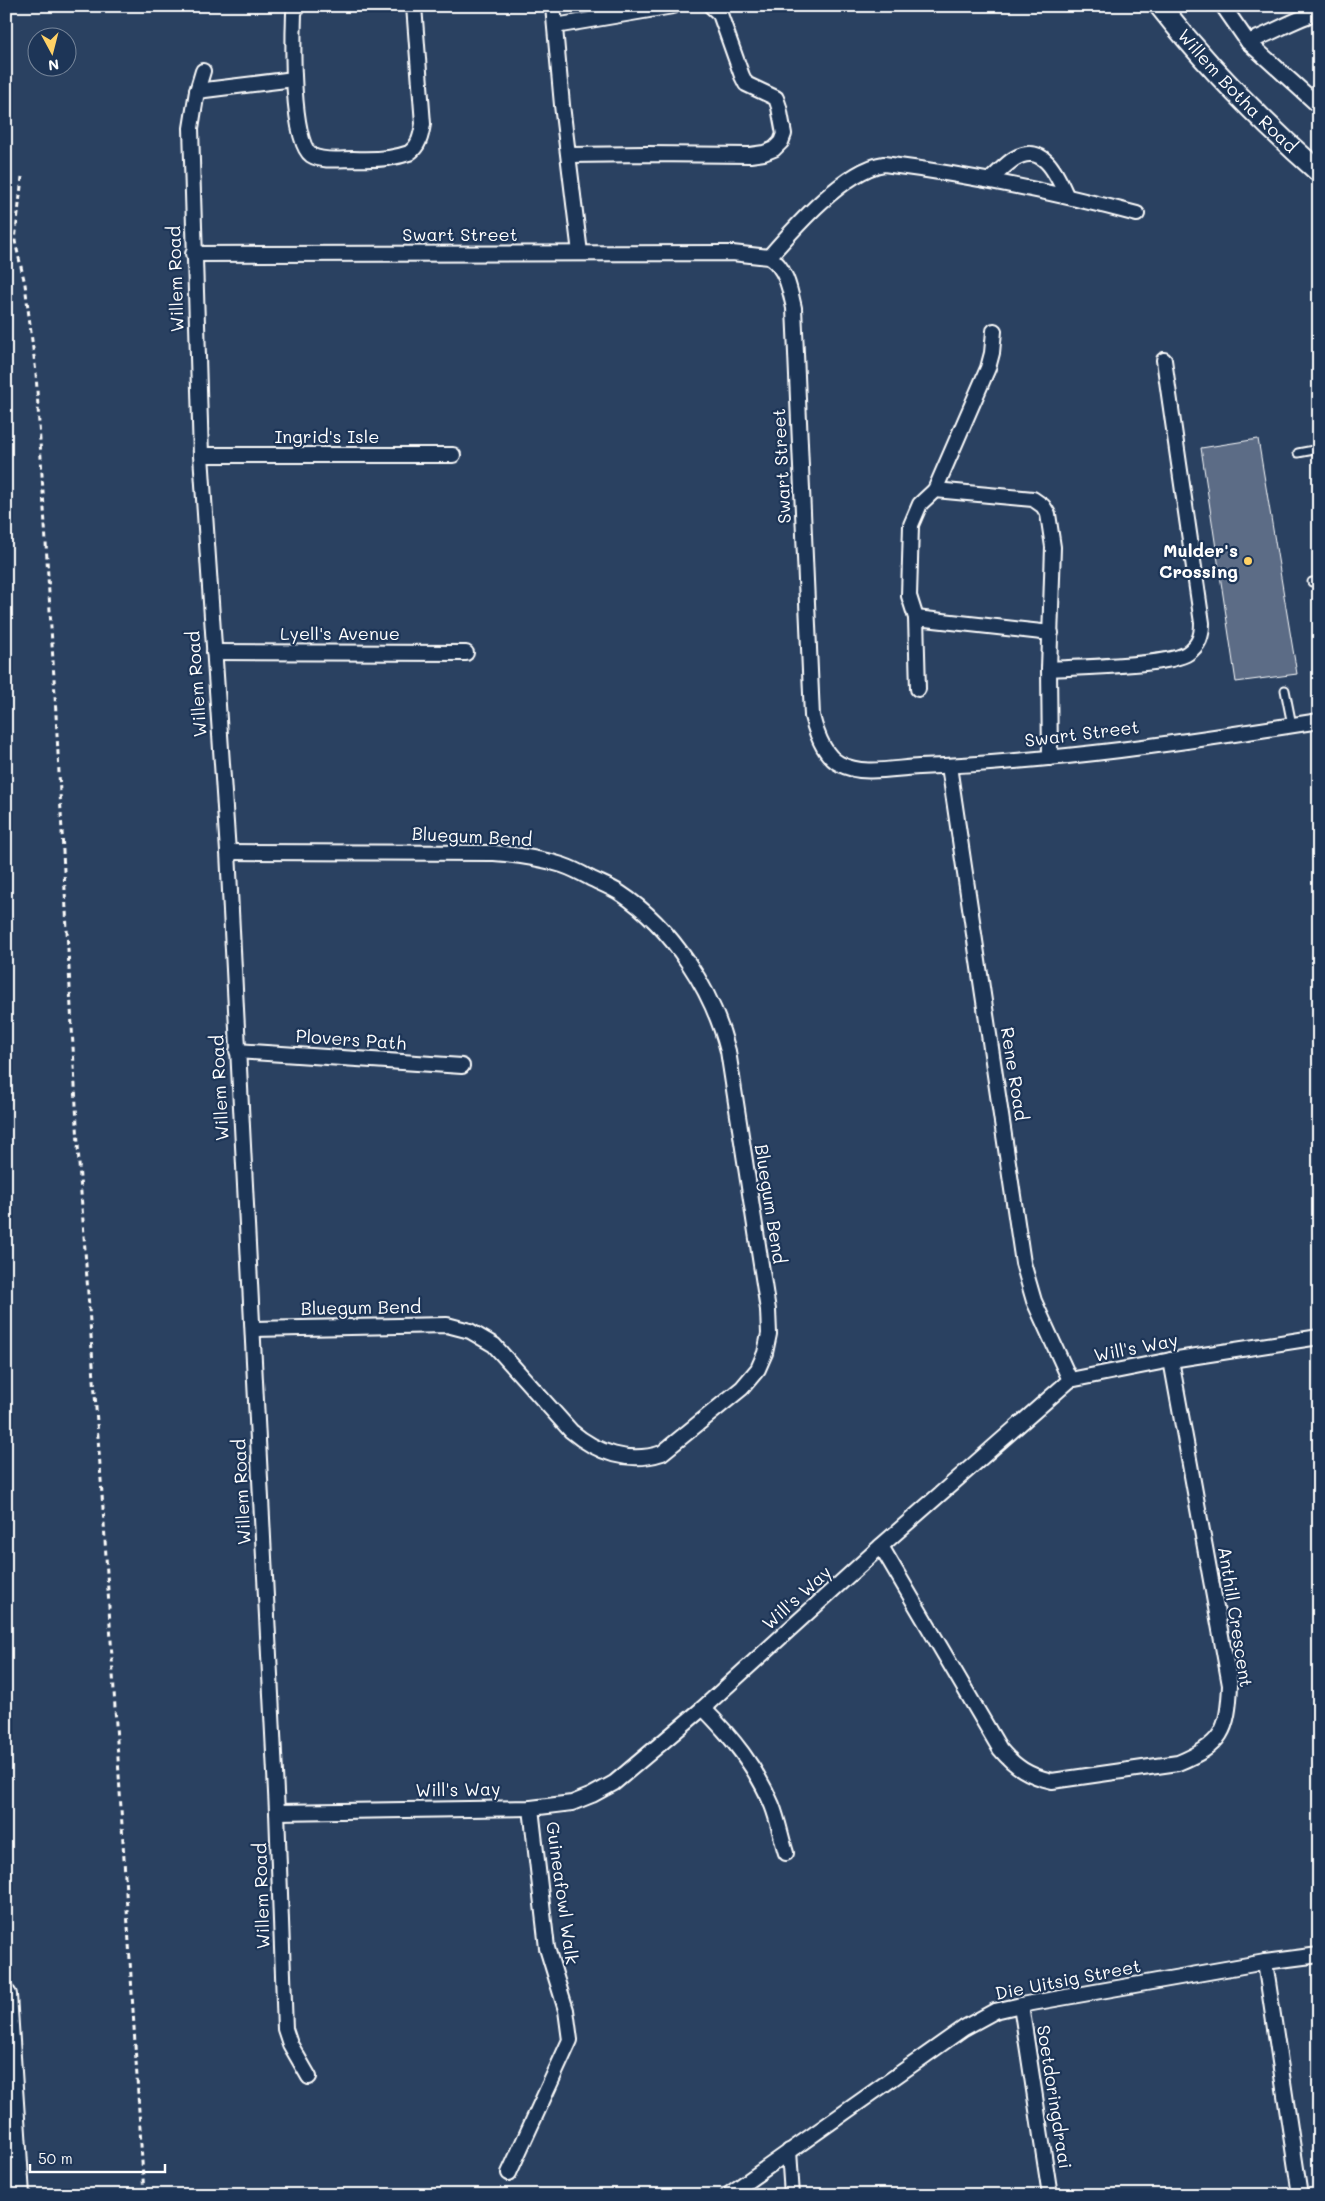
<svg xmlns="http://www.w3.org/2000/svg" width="1325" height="2201" font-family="Mali,sans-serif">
	<rect width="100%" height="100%" fill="#2a4161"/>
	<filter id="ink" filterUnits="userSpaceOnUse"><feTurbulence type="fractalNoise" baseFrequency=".02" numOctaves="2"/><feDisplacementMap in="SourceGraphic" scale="10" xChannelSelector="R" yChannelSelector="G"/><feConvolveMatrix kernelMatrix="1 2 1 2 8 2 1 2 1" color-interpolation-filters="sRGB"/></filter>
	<g filter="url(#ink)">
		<polygon fill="#5b6c86" stroke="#fff" points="1258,439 1297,674 1236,682 1201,448"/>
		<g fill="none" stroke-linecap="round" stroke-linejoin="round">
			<defs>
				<g id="lane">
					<polyline points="1298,453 1319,449"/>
					<polyline points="1312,582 1319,581"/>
					<polyline points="1285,690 1292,725"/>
				</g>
				<g id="street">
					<path d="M297 6 294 13C293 39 291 141 311 155 322 162 341 159 353 159 371 160 392 159 409 153 419 146 421 136 423 124L414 6"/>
					<polyline points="553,6 562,105 580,253"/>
					<polyline points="1223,6 1248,42 1319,106"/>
					<polyline points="555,26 673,6"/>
					<path d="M1248 42C1273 33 1294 19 1319 12"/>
					<polyline points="203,71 197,91 191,128 201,455 228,852 277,1812 285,2029 290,2044 309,2077"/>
					<polyline points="197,91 294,79"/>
					<polyline points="569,155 647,154 750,155 764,153 774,149 781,142 784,134 779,107 776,98 746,84 742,76 720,14 711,6"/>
					<path d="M990 180C998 173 1006 164 1014 159 1043 141 1057 175 1066 195"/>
					<path d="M193 254 732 253 769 257C786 267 790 290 794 308L812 716C816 732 824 756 840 764 862 776 895 768 919 767 1053 762 1187 742 1319 721"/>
					<path d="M769 257C795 227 845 170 884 164 970 175 1053 192 1137 214"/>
					<polyline points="994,331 992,353 988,368 935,490 920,504 911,525 909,596 916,618 1051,633"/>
					<polyline points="201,455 453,455"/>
					<polyline points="935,490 1033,499 1043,506 1048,514 1053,547 1049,669 1050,758"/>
					<polyline points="916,618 918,689"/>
					<polyline points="214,652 466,653"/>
					<path d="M1049 669C1076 667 1170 666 1188 653 1199 645 1202 636 1202 623L1164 360"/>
					<polyline points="949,766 1023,1263 1034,1301 1070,1380"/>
					<path d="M228 852 494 853C518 855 540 858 562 865 571 868 581 873 590 878 600 883 611 887 620 893 672 927 713 991 728 1051L768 1310 769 1334 765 1353 758 1369 742 1388 662 1453C629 1464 597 1453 571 1431L494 1345 470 1331 447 1325 253 1329"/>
					<polyline points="237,1051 462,1066"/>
					<path d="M881 1546 1000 1749C1015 1767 1029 1776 1052 1781L1178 1763C1222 1745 1228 1731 1230 1685L1171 1360"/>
					<path d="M703 1708C732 1737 756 1767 772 1805 778 1820 781 1837 786 1853"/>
					<polyline points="277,1812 531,1808 572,1803 592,1795 614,1783 703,1708 881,1546 1070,1380 1171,1360 1319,1337"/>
					<polyline points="1265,1962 1300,2195"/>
					<polyline points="1021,2005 1050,2195"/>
					<polyline points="789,2151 792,2195"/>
					<polyline points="509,2173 570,2040 566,2010 547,1948 531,1808"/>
					<polyline points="728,2195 964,2028 995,2011 1021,2005 1265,1962 1319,1955"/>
				</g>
				<g id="secondary">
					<path id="s1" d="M1160 6C1208 67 1261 121 1319 172"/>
					<polyline points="6,1995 19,2195"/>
				</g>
			</defs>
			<use href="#lane" stroke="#fff" stroke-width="11"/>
			<use href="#street" stroke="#fff" stroke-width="18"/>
			<use href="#secondary" stroke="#fff" stroke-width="24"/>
			<polyline stroke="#fff" stroke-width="3" stroke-dasharray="5 4" stroke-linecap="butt" points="22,177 15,241 25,284 36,373 55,695 79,1164 104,1523 144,2195"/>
			<use href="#lane" stroke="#1d3557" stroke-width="7"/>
			<use href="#street" stroke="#1d3557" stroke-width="14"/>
			<use href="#secondary" stroke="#1d3557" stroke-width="20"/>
		</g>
	</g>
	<circle fill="#ffd166" stroke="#1d3557" stroke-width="2" cx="1248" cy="561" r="5"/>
	<g text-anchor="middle" stroke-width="4.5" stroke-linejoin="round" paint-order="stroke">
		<g font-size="18" fill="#fff" stroke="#1d3557">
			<text dy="6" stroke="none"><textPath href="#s1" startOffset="115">Willem Botha Road</textPath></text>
			<text x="460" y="241">Swart Street</text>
			<text transform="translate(176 279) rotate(-92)" y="6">Willem Road</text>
			<text x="327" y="443">Ingrid's Isle</text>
			<text transform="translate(782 466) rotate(-93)" y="6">Swart Street</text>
			<text x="340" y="640">Lyell's Avenue</text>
			<text transform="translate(197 684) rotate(-94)" y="6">Willem Road</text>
			<text transform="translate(1082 734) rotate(-7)" y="6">Swart Street</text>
			<text transform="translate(472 837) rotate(3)" y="6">Bluegum Bend</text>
			<text transform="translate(351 1040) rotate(4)" y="6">Plovers Path</text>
			<text transform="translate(1014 1074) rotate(81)" y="6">Rene Road</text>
			<text transform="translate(220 1088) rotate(-93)" y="6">Willem Road</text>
			<text transform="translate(770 1204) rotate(81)" y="6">Bluegum Bend</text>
			<text transform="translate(361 1308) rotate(-1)" y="6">Bluegum Bend</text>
			<text transform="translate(1136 1348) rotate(-11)" y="6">Will's Way</text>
			<text transform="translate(242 1492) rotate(-93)" y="6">Willem Road</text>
			<text transform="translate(797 1598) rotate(-42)" y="6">Will's Way</text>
			<text transform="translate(1235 1617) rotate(81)" y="6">Anthill Crescent</text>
			<text transform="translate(458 1790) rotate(-1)" y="6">Will's Way</text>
			<text transform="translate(562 1893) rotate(82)" y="6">Guineafowl Walk</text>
			<text transform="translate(262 1896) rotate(-92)" y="6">Willem Road</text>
			<text transform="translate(1068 1980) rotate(-11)" y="6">Die Uitsig Street</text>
			<text transform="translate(1054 2097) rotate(81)" y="6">Soetdoringdraai</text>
		</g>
		<g font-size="18" font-weight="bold" fill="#fff" stroke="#1d3557" text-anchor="end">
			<text x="1238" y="557">Mulder's<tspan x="1238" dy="21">Crossing</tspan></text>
		</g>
	</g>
	<rect width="1325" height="2201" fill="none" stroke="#1d3557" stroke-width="25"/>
	<rect x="12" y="12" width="1300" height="2176" fill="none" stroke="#fff" stroke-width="2" filter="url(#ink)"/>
	<g transform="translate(52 52) rotate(173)"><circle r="24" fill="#1d3557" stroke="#77869a"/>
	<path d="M0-4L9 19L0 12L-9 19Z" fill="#ffd166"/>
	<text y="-8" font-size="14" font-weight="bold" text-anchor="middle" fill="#ffffff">N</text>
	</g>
	<path d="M30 2164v8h135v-8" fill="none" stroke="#ffffff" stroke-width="2.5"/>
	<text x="38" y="2164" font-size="15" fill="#ffffff" stroke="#1d3557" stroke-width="4" paint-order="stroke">50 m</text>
</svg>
